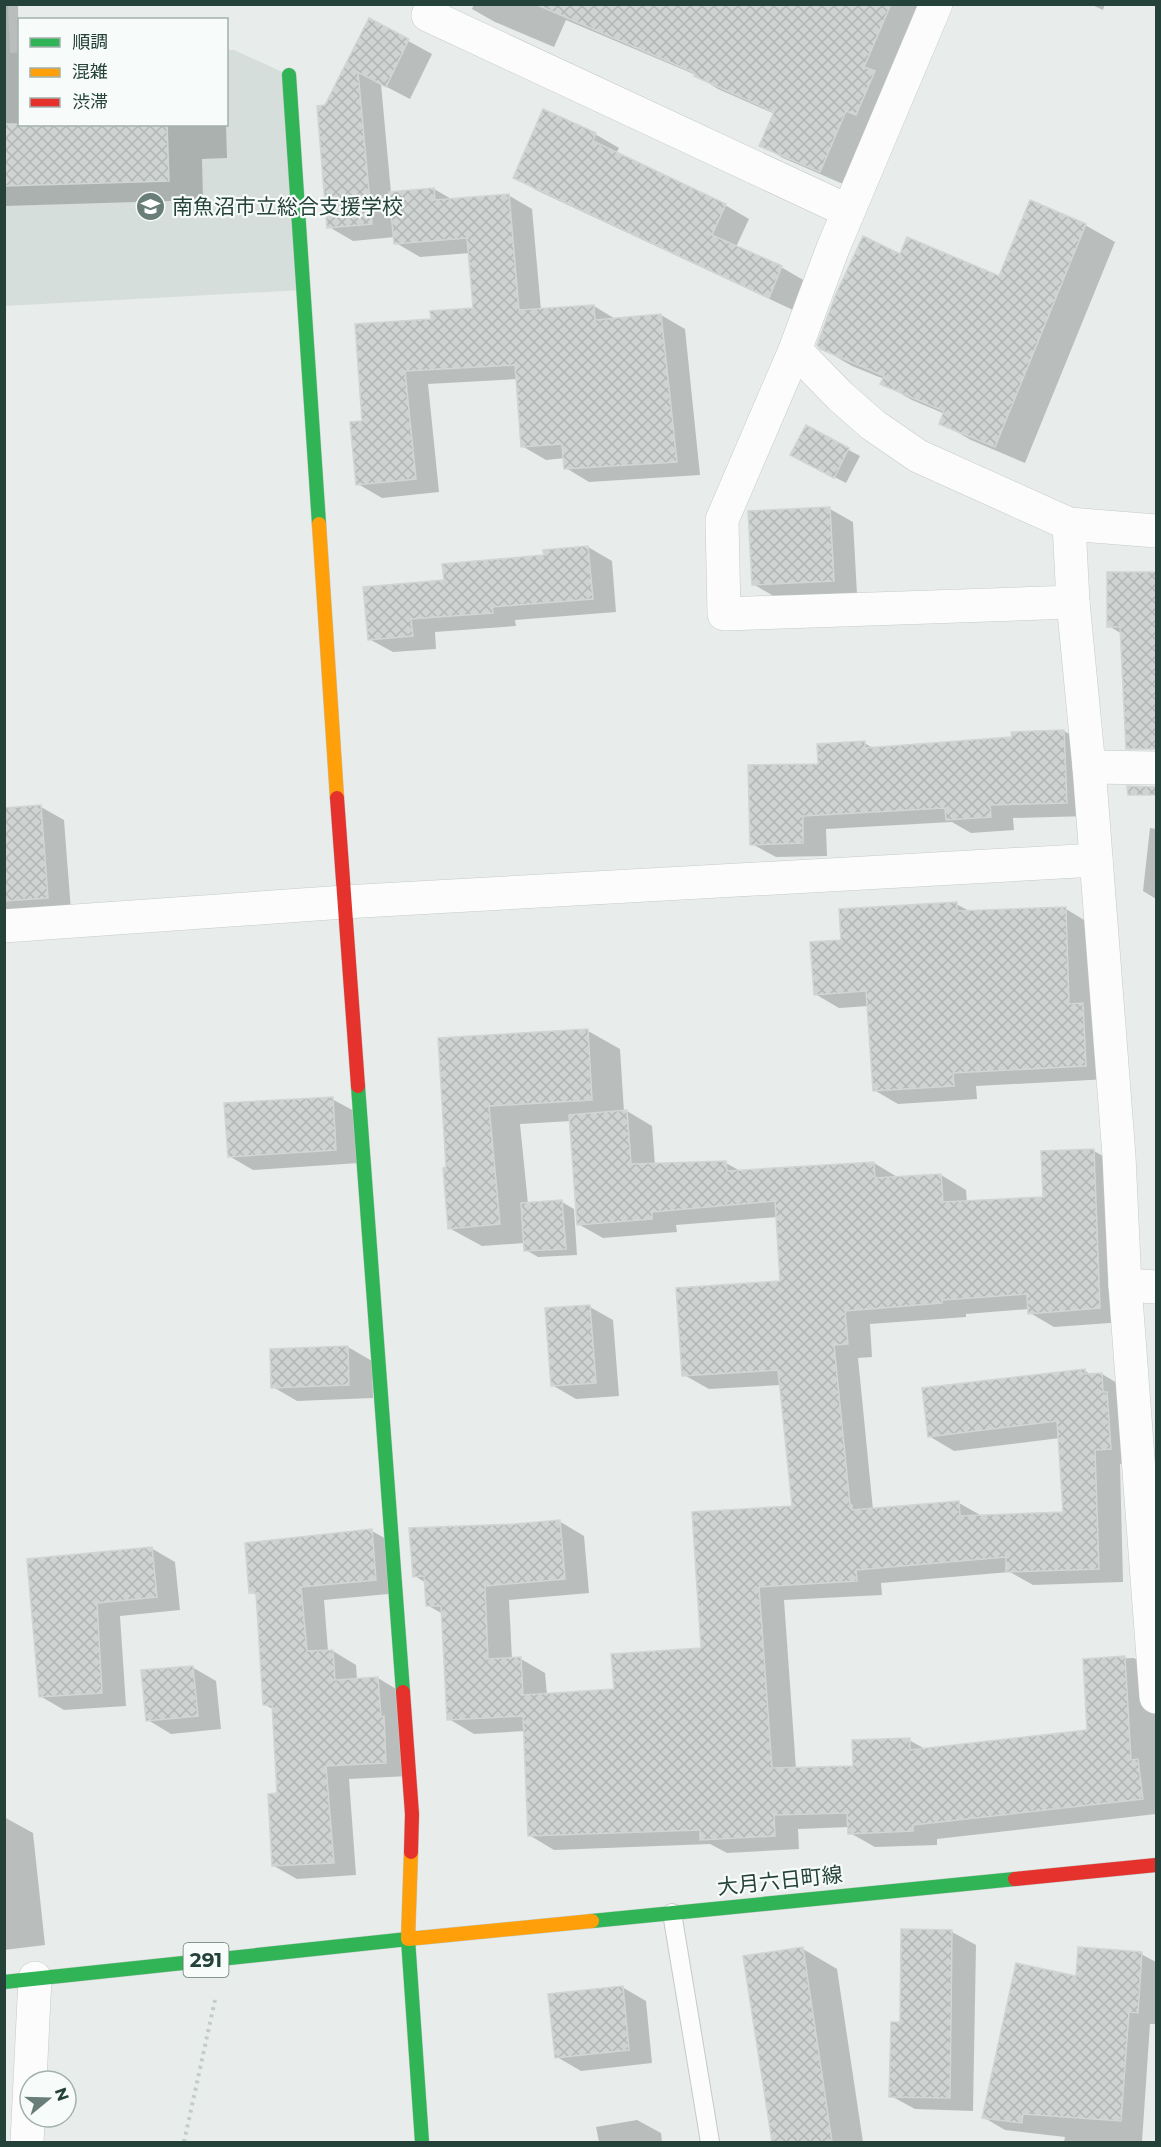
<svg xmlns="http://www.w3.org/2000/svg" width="1161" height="2147" font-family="Montserrat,'Noto Sans JP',sans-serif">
	<defs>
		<pattern id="building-cross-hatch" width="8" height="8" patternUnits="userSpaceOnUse" patternTransform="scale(1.5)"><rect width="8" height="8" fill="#cfd4d2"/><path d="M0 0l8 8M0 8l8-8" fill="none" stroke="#b2b7b5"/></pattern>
	</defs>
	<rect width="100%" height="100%" fill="#e8edeb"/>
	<polygon fill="#d6dedb" points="5,5 8,5 10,53 19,53 20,124 226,124 227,50 234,50 289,75 303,290 5,306"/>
	<g fill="#0003">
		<polygon points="4,4 18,4 20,124 226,124 227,158 202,159 203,200 4,206"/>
		<polygon points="474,4 919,4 843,184 783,158 761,145 775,114 718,89 696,75 566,20 554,47 495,22 472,9"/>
		<polygon points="1090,4 1105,4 1103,10"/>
		<polygon points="370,20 432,54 410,99 381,84 391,193 434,189 453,200 508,195 532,209 541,310 594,306 617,320 661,315 685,329 700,475 589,482 566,468 565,458 546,460 522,446 517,379 428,384 439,492 382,498 358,484 364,422 433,320 475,310 470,253 420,257 396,243 395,237 353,241 329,227 326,107"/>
		<polygon points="595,134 619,148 616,154 725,205 749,219 736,247 781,267 805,281 793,310 538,191 515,178"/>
		<polygon points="1085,225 1115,242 1025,463 971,440 941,423 945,414 912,400 882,383 884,379 852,366 821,348 901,256 1000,278"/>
		<polygon points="806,427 860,456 846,483 803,461"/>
		<polygon points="830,509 853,522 857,594 777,598 753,584"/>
		<polygon points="588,547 612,561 616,612 515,620 516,626 435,632 436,649 393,652 369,639 445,581"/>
		<polygon points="1109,573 1156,573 1156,747 1150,747 1122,634 1109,626"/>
		<polygon points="1064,731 1088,745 1090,816 1013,818 1014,830 971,833 952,822 826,829 827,856 776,857 752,844 820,765 864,743 875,749 1013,738"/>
		<polygon points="41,807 64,820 71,911 4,916 4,809"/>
		<polygon points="1150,828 1156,829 1156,899 1143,891"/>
		<polygon points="956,904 971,912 1066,909 1089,923 1109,1079 976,1086 977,1099 898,1104 874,1090 869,1006 839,1008 815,994 843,941"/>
		<polygon points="588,1031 620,1049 624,1112 627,1111 652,1126 655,1165 726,1163 742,1172 874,1163 899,1178 941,1175 966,1190 967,1203 1044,1199 1094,1151 1119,1165 1124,1322 1054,1327 1030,1313 1029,1309 966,1314 966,1317 870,1324 872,1357 858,1358 873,1510 959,1503 982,1516 1065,1513 1060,1438 954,1451 929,1436 1085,1371 1092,1375 1102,1374 1127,1389 1135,1463 1120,1464 1123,1582 1033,1585 1010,1572 881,1583 882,1595 784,1600 796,1769 854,1767 909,1740 927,1750 1088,1731 1084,1660 1134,1658 1156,1671 1156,1814 937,1839 937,1845 875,1847 850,1833 849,1827 798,1829 799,1849 727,1853 710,1844 554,1850 529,1835 525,1731 474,1734 449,1719 443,1614 427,1605 426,1583 415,1576 515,1525 559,1521 584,1536 589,1593 509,1600 512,1659 521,1659 545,1673 547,1695 616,1690 703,1649 794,1507 781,1385 709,1389 684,1375 782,1282 778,1217 676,1225 677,1232 603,1238 578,1224 571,1121 520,1124 528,1204 562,1202 574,1209 577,1255 538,1257 526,1250 525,1243 482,1246 449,1228 440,1040"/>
		<polygon points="332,1099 356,1112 359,1163 253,1170 229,1156"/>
		<polygon points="590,1307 613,1320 619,1396 576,1399 552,1385"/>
		<polygon points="348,1347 372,1361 373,1398 297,1401 273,1387"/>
		<polygon points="372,1531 395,1544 399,1593 324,1600 328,1651 333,1651 356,1665 357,1680 378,1678 401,1692 409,1776 349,1779 356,1875 297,1879 274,1866 278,1794 274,1710 264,1704 258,1596 251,1592"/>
		<polygon points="151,1548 175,1562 180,1610 120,1616 126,1706 64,1710 40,1696 29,1560"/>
		<polygon points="192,1667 216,1681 221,1729 171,1734 148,1720"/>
		<polygon points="4,1817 33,1833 45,1945 4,1950"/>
		<polygon points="952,1932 976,1945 973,2111 915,2109 891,2096 902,2024"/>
		<polygon points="803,1949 837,1969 863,2142 773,2142 745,1958"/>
		<polygon points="1141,1954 1156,1962 1156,2024 1150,2024 1142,2142 1064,2142 1065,2137 1005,2130 983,2117"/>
		<polygon points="622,1987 646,2001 652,2063 581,2071 557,2057"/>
		<polygon points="637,2120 661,2133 662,2142 599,2142 596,2127"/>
	</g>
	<g fill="url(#building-cross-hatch)" stroke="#d1d6d4" stroke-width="1.5">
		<polygon points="535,4 891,4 864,67 875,71 856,115 846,111 820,172 759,146 774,112 694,76 695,73"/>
		<polygon points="369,18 409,39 386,87 358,72 372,224 327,228 317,106 325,105"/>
		<polygon points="543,109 596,133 593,141 726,204 712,235 782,266 769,298 513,178"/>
		<polygon points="4,124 167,124 169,181 4,186"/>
		<polygon points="434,188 435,200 509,194 519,310 594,305 595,320 661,314 677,462 564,469 562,444 521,447 515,365 405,371 416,479 356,485 350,422 362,421 355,324 431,319 430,311 473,308 467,238 394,244 389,192"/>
		<polygon points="1030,200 1086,224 995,447 939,424 944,411 880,384 884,376 820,349 817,345 836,294 863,236 900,254 907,237 999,276"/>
		<polygon points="806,425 849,448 834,478 790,455"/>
		<polygon points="830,507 834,581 752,585 748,511"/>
		<polygon points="588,546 593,599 492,607 493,613 411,619 413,636 368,640 363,587 444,580 442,564 544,555 543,550"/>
		<polygon points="1107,572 1156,572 1156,749 1126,749 1120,627 1107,627"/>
		<polygon points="1064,730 1067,803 990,805 991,817 946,820 945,808 803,816 803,843 750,845 748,765 818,764 817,744 865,741 865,748 1012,737 1011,732"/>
		<polygon points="1127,786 1156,787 1156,795 1128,795"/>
		<polygon points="41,805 48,898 4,901 4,808"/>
		<polygon points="957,902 957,911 1066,907 1069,1004 1083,1003 1086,1066 953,1073 954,1086 873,1091 866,991 814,995 810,942 841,940 839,909"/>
		<polygon points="588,1029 592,1100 489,1106 500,1224 448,1229 443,1168 446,1167 438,1038"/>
		<polygon points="333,1097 336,1150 228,1157 224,1103"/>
		<polygon points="627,1110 631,1164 726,1161 727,1171 874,1162 875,1178 941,1174 943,1202 1043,1197 1041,1151 1094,1149 1100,1308 1028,1314 1027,1294 942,1300 942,1303 845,1311 848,1344 834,1345 850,1505 852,1505 852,1510 959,1501 960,1516 1063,1512 1057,1421 928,1437 922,1388 1085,1369 1085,1374 1102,1373 1103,1392 1107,1392 1111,1449 1095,1450 1099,1569 1006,1572 1006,1557 856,1570 857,1581 759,1587 772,1768 853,1766 852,1740 910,1738 910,1750 1087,1730 1083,1659 1125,1656 1131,1760 1138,1759 1143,1799 913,1825 913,1831 848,1834 847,1813 774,1815 775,1836 700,1840 700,1830 528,1836 523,1716 447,1720 441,1606 426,1606 424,1576 413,1577 409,1528 515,1524 560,1520 565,1579 485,1586 488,1659 521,1657 523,1695 614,1689 611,1654 701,1648 692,1512 792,1506 778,1370 682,1376 676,1288 780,1281 775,1201 652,1212 652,1219 577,1225 569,1115"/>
		<polygon points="562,1200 566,1249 524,1251 521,1203"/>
		<polygon points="590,1305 596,1383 551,1386 545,1308"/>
		<polygon points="348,1346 349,1385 271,1388 270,1349"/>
		<polygon points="372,1529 376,1580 301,1587 307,1651 333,1650 335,1680 378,1677 381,1717 384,1716 386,1763 326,1766 334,1863 272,1866 268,1794 277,1793 272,1705 263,1705 256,1593 249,1593 245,1543"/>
		<polygon points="152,1547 157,1597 97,1603 102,1693 39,1697 27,1559"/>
		<polygon points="193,1666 198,1716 146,1721 141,1670"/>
		<polygon points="901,1929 952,1930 950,2098 889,2097 891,2022 900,2022"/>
		<polygon points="803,1947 832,2142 772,2142 743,1956"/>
		<polygon points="1078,1947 1142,1952 1138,2013 1129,2012 1121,2121 1023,2114 1022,2123 982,2118 1016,1963 1076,1976"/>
		<polygon points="623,1986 629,2050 555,2058 548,1994"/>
	</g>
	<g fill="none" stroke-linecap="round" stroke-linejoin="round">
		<defs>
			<polyline id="lane" points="672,1913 710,2142"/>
			<g id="street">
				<polyline points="433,4 428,15 848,211"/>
				<polyline points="936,4 833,248 795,350 840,396 873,425 918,456 1069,524 1156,531"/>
				<polyline points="795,350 722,520 724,614 1073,602"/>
				<polyline points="1069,524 1073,602 1089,767 1119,1156 1125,1285 1156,1697"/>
				<polyline points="1089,767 1156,768"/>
				<polyline points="4,926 344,902 1096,860"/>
				<polyline points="1125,1285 1156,1287"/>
				<polyline points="27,2142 35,1978"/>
			</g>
			<g id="fast">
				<polyline points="289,75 319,524"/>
				<polyline points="358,1086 403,1692"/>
				<polyline points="592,1921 1015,1879"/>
				<polyline points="4,1982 408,1939 422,2142"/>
			</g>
			<g id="slow">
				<polyline points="319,524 337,798"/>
				<polyline points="411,1852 408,1939 592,1921"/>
			</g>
			<g id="jam">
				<polyline points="337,798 358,1086"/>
				<polyline points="403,1692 412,1814 411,1852"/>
				<polyline points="1015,1879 1156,1865"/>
			</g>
		</defs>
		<use href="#lane" stroke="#c5cac8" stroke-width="20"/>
		<use href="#street" stroke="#c5cac8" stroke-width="34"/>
		<use href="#fast" stroke="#c3cbc8" stroke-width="15"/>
		<use href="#slow" stroke="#c3cbc8" stroke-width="15"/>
		<use href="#jam" stroke="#c3cbc8" stroke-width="15"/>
		<polyline stroke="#c3ccca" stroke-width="4" stroke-dasharray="3 4.5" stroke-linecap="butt" points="184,2142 215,2000"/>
		<use href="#lane" stroke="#fcfcfc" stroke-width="18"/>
		<use href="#street" stroke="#fcfcfc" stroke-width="33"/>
		<use href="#fast" stroke="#30b455" stroke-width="14"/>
		<use href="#slow" stroke="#ff9f0a" stroke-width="14"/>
		<use href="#jam" stroke="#e5322d" stroke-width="14"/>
	</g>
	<defs>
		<symbol id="school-disc" viewBox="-11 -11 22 22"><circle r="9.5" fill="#697e78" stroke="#f7fbf9"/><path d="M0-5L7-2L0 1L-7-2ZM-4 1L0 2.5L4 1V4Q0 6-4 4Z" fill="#fff"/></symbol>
	</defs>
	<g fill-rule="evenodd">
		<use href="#school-disc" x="134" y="190" width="33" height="33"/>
	</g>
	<g text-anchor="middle" stroke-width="4.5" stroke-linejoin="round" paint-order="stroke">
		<rect fill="#f7fbf9" stroke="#637a73" stroke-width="1.5" x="183.5" y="1943" width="45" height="34" rx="4.5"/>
		<g font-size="20" font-weight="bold" fill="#24423a">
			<text x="206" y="1967">291</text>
		</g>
		<g font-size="21" fill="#24423a" stroke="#f7fbf9" text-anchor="start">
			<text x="172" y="214">南魚沼市立総合支援学校</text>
		</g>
		<g font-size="21" fill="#24423a" stroke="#f7fbf9">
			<text transform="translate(780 1881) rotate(-6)" y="7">大月六日町線</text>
		</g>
	</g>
	<rect width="1161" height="2147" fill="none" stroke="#24423a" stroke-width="12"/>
	<rect x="18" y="18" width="210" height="108" fill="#f7fbf9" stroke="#a3b1ad" stroke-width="1.5"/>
	<rect x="30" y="38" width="30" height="9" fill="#30b455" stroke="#a3b1ad" stroke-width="1.5"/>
	<text x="72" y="48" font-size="18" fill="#24423a">順調</text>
	<rect x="30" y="68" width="30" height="9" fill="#ff9f0a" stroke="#a3b1ad" stroke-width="1.5"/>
	<text x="72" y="78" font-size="18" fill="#24423a">混雑</text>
	<rect x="30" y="98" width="30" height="9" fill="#e5322d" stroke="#a3b1ad" stroke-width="1.5"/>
	<text x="72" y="108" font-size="18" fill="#24423a">渋滞</text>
	<g transform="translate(48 2099) rotate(71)"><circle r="28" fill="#f7fbf9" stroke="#a3b1ad" stroke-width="1.5"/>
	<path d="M0-4.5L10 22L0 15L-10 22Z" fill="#697e78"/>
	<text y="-9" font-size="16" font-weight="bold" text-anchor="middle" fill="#24423a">N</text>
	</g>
</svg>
